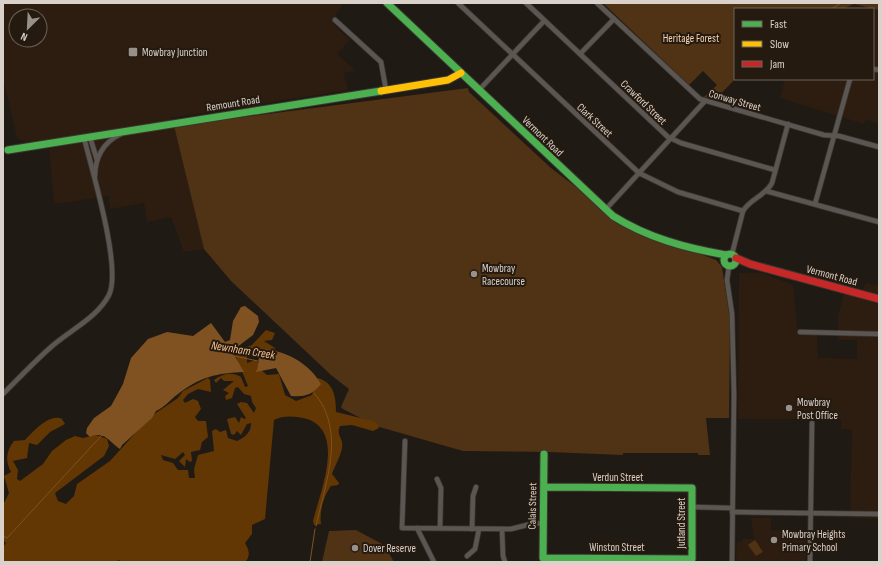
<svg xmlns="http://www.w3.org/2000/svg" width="882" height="565" font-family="'Sofia Sans Condensed',sans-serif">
	<rect width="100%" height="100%" fill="#201a14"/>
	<g fill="#2d1d10" fill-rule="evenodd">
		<path d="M3 3H344L336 14 333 24 350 40 337 54 356 71 344 73 348 90 170 118 174 126 204 249 184 252 171 217 147 222 144 203 110 209 109 196 54 204 49 149 80 143 77 136 35 141H24L17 138 3 78ZM16 16H40V40H16Z"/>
		<polygon points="854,4 879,10 879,124 865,119 864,124 780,98 785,79 873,79 873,9 843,9"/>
		<polygon points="739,273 762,273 793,285 798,334 817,334 818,358 857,359 857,340 838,340 838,316 844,293 848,286 862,291 866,283 879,286 879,519 850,518 852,429 841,429 841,419 738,419"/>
		<polygon points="751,518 771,518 771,530 806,531 806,561 825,562 736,562 737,542 742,542 742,539 754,539"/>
	</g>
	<g fill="#503215">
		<polygon points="603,3 879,3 879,10 854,4 843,9 735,9 735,79 716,99 704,97 717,85 703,71 689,85"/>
		<polygon points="468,88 469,92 551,168 626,225 716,260 722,267 730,320 729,418 706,418 710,455 698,455 698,453 623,453 623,455 549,452 463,451 376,426 343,409 341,407 349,389 331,375 231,281 204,249 174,126"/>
		<polygon points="356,530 384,545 394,562 322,562 329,531"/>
		<polygon points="755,540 763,552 756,556 748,545"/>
	</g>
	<path fill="#623703" d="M266 330 275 333 272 340 264 341 275 348 276 353 273 355 259 350 247 356V363L255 360 260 364 261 370 267 375 279 374 285 395 296 401 312 395 314 384 318 378C334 383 336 397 336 412L373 421 377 423 379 428 373 431 352 425 340 426C337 434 340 435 342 442 344 451 335 465 332 474L339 483 338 485 331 486C324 495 319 512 321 524L314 525 313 521C320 492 346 432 307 419 297 416 283 415 274 420L265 519 252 525V534L245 543C249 550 251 556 245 562H124L118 560 117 562H3V547L6 543 3 540V505L9 493 4 476 11 472C5 461 6 451 14 441L25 440C33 432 49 413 62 419L65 424 50 432 37 445 29 443 27 458 13 461 18 470 17 479 20 481 43 464 52 451 66 440 75 436 83 438 96 435 107 439 109 446 104 456 55 493 58 501 66 504 74 496 77 484 110 461 150 417 178 398 183 391 208 378 210 380 211 392 198 389 188 394 183 400 185 403 193 399 198 401 201 409 195 417 198 421H206L208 437 202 442 200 450 191 452 192 461 190 462 186 459 185 467 179 461 185 455 183 452 175 459 161 455 163 460 173 463 178 470H188L189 478H195L194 469 198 455 214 451 212 431 216 429 220 432 226 430 228 438 237 441C245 437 251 433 251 423L247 424 241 435 237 431 234 435 231 434 227 419 235 417 239 423 241 417 244 419 246 418 237 404 241 402 247 403 254 413 256 408 252 402 251 396 244 394 238 387 235 388 232 398 226 400 225 396 229 393 223 390 234 381H224L221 378 216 383 214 380C222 374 231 371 241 377L245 387 248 386 234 352 252 345Z"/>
	<g fill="#805222">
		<path d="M245 306 258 316 259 322 253 335 232 351 244 372C217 373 200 377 178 394 171 399 164 408 156 411L152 418 122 445 120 449C110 443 105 430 90 437L86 433 87 428 94 418 111 406 123 384 131 358 148 339 167 332 193 336 211 323 225 342 230 340 233 321 241 307Z"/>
		<path d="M261 349C285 350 309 363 321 384 312 395 305 397 291 396L276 368 256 372C260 365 257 357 261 349Z"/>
	</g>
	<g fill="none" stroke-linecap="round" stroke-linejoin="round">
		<g stroke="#805222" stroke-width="1">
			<polyline points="826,9 833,8 841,3"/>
			<polyline points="234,356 258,361"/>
			<path d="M314 393C347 431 325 483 316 526"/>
			<polyline points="3,536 7,538 102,435"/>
			<polyline points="310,562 315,529"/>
		</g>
		<defs>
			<g id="street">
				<polyline points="458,3 639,173 678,192 743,211"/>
				<polyline points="526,3 668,137 681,143 775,170"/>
				<polyline points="597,3 700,99 824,135 839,136 879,147"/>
				<polyline points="335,20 381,62 386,90"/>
				<polyline points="580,54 614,19"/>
				<polyline points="873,69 879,70"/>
				<polyline points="479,90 544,21"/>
				<polyline points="90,137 97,160"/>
				<path d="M95 176C95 158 103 142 121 134"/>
				<polyline points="766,191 879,222"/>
				<polyline points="815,204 850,79"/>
				<polyline points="606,209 705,101"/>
				<path d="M732 254 743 211C750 199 765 196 772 183L788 124"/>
				<polyline points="729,266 727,280 732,314 734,395 732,562"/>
				<polyline points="800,332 879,334"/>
				<path d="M3 394C19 378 34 362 51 347 70 330 97 318 109 295 122 268 92 170 84 138"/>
				<polyline points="405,441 402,528 511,529 531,524 543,523"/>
				<polyline points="437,479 441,488 440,528"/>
				<polyline points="692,507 732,508"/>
				<polyline points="732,512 879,514"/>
				<polyline points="417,528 434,562"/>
				<polyline points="472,529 473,496 476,487"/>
				<polyline points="502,529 503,556 505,562"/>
				<polyline points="467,556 475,549 479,529"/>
				<polyline points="810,562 812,423"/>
			</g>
			<g id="fast">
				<path d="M387 3 613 216C648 238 686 248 726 255"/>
				<polyline points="8,150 381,91"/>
				<circle cx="730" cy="260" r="6"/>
				<polyline points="544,454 543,558 692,559 692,488 544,487"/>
			</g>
			<polyline id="slow" points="381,91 448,80 461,73"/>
			<polyline id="jam" points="736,258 750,264 879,299"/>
		</defs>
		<use href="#street" stroke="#3b3632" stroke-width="6"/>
		<use href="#fast" stroke="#3b3632" stroke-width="9"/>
		<use href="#slow" stroke="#3b3632" stroke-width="9"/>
		<use href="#jam" stroke="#3b3632" stroke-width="9"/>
		<use href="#street" stroke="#5c5652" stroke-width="4.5"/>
		<use href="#fast" stroke="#4caf50" stroke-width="7"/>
		<use href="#slow" stroke="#ffc107" stroke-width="7"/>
		<use href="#jam" stroke="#c62828" stroke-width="7"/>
	</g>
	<g fill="#98918a" stroke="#251a0f" stroke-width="1.5">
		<rect x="128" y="47" width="10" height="10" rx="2"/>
		<circle cx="474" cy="274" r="4"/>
		<circle cx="789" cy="408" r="4"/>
		<circle cx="774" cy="540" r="4"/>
		<circle cx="355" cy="548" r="4"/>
	</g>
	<g text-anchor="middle" stroke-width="4" stroke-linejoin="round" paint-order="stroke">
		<g font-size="11" fill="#f8d3b3" stroke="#251a0f">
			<text x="691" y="42">Heritage Forest</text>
		</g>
		<g font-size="11" fill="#d9d1ca" stroke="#251a0f" text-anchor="start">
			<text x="142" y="56">Mowbray Junction</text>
			<text x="482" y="272">Mowbray<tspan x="482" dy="13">Racecourse</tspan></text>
			<text x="797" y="406">Mowbray<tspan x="797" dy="13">Post Office</tspan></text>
			<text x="782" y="538">Mowbray Heights<tspan x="782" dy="13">Primary School</tspan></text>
			<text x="363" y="552">Dover Reserve</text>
		</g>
		<g font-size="11" fill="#d9d1ca" stroke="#251a0f">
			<text transform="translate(735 100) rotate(16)" y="4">Conway Street</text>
			<text transform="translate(644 102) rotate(44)" y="4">Crawford Street</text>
			<text transform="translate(233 103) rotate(-9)" y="4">Remount Road</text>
			<text transform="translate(595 120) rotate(43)" y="4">Clark Street</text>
			<text transform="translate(543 136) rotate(44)" y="4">Vermont Road</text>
			<text transform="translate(832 275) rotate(15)" y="4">Vermont Road</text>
			<text x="618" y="481">Verdun Street</text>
			<text transform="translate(532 506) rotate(-89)" y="4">Calais Street</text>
			<text transform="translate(681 523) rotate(-90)" y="4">Jutland Street</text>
			<text x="617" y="551">Winston Street</text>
		</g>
		<g font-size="12" font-style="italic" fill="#f6c190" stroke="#251a0f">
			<text transform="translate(243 350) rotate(9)" y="4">Newnham Creek</text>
		</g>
	</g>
	<rect width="882" height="565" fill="none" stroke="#d9d1ca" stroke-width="8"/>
	<rect x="734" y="8" width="140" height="72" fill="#251a0f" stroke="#6d635a"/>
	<rect x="742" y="21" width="20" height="6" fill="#4caf50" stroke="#6d635a"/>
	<text x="770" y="28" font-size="12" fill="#d9d1ca">Fast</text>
	<rect x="742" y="41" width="20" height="6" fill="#ffc107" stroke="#6d635a"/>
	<text x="770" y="48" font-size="12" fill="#d9d1ca">Slow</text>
	<rect x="742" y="61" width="20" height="6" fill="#c62828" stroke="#6d635a"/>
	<text x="770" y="68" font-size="12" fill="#d9d1ca">Jam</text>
	<g transform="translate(28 28) rotate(204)"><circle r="19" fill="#251a0f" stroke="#6d635a"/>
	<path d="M0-3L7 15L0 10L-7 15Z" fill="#98918a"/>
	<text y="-6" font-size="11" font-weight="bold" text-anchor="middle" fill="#d9d1ca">N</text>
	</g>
</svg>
